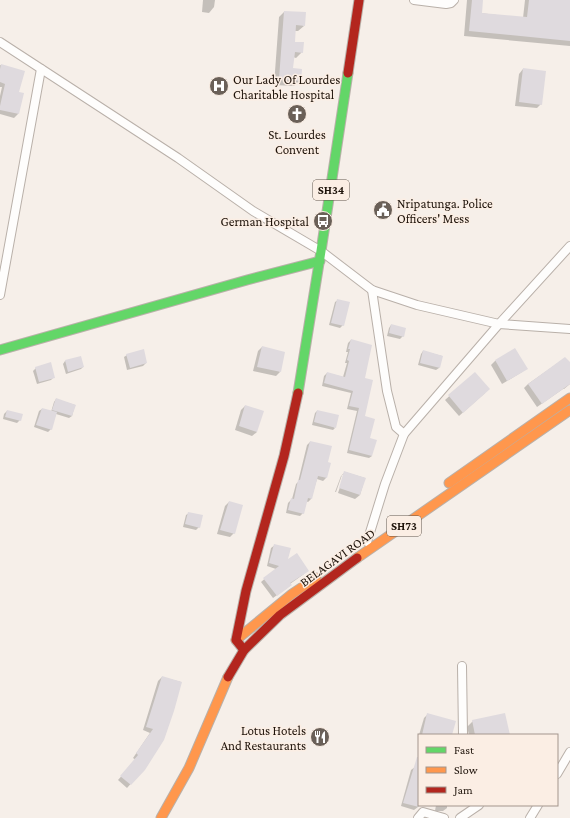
<svg xmlns="http://www.w3.org/2000/svg" width="570" height="818" font-family="'Crimson Pro',serif">
	<rect width="100%" height="100%" fill="#f6efe9"/>
	<g fill="#0003">
		<polygon points="203,0 215,0 214,7 209,13 202,12"/>
		<polygon points="467,0 482,0 480,13 523,18 525,0 570,0 570,46 464,36"/>
		<polygon points="284,12 304,26 298,31 295,31 294,42 302,52 296,58 293,57 292,69 300,80 294,86 274,85 279,17"/>
		<polygon points="0,65 24,72 17,92 22,94 18,114 14,118 0,114 0,96 2,87 0,87"/>
		<polygon points="523,69 541,104 537,108 515,106 519,74"/>
		<polygon points="338,300 343,325 340,328 329,325 335,302"/>
		<polygon points="391,325 403,336 400,339 387,336 389,328"/>
		<polygon points="351,340 364,379 364,417 369,439 372,456 369,458 347,453 357,411 347,409 351,393 322,386 324,376 327,373 343,377 347,363 345,363 348,352 346,352 348,343"/>
		<polygon points="262,347 280,372 276,376 253,371 258,351"/>
		<polygon points="515,349 526,368 522,372 502,384 491,365 495,361"/>
		<polygon points="423,351 442,356 439,368 436,370 418,365 421,354"/>
		<polygon points="127,355 146,363 143,366 127,370 124,357"/>
		<polygon points="565,358 570,363 570,384 564,389 563,389 537,407 524,388 528,384"/>
		<polygon points="65,361 83,367 81,369 66,374 63,364"/>
		<polygon points="36,368 54,377 51,380 37,384 33,371"/>
		<polygon points="475,373 485,393 459,416 445,400"/>
		<polygon points="56,399 75,405 72,416 69,418 56,414 51,429 48,432 34,427 39,411 42,409 51,412 54,402"/>
		<polygon points="245,406 257,432 252,436 235,430 241,410"/>
		<polygon points="7,411 20,420 17,423 3,419 4,414"/>
		<polygon points="317,411 335,428 333,430 312,425 315,413"/>
		<polygon points="310,442 327,463 326,478 323,481 317,479 311,499 308,502 306,501 303,513 300,516 286,513 288,503 292,499 296,484 298,482 307,445"/>
		<polygon points="345,472 365,478 360,495 355,499 338,493 344,475 342,475 336,492 335,492 341,476"/>
		<polygon points="229,502 234,533 230,537 217,534 225,506"/>
		<polygon points="189,513 199,527 196,530 183,527 186,515"/>
		<polygon points="275,545 286,561 304,574 290,584 287,588 273,598 261,582 276,569 267,566 271,548"/>
		<polygon points="162,677 181,682 144,769 127,788 118,780 136,760 133,758 150,733 143,730 158,681"/>
		<polygon points="428,714 451,735 419,735 424,718"/>
		<polygon points="473,721 509,735 469,735 467,727"/>
		<polygon points="415,767 419,768 419,803 418,807 414,810 401,806 411,770"/>
		<polygon points="436,805 447,805 447,808 443,811 435,811"/>
	</g>
	<g fill="#dfdade">
		<polygon points="472,0 483,0 482,13 527,17 529,0 570,0 570,41 469,31"/>
		<polygon points="284,11 306,12 305,26 296,25 295,42 304,42 303,53 295,52 293,68 302,69 301,81 279,79"/>
		<polygon points="1,64 25,71 19,92 24,93 19,114 0,110 0,106 5,84 0,82 0,69"/>
		<polygon points="523,68 546,71 542,105 519,102"/>
		<polygon points="337,299 350,302 344,326 331,323"/>
		<polygon points="391,324 406,328 404,337 389,333"/>
		<polygon points="351,339 372,345 365,378 373,380 365,416 375,419 370,438 377,440 372,456 349,450 359,408 349,406 353,391 324,383 327,372 345,377 349,361 347,360 350,349 348,349"/>
		<polygon points="262,346 285,352 281,372 257,367"/>
		<polygon points="515,348 528,369 507,381 495,360"/>
		<polygon points="144,349 147,363 130,368 126,354"/>
		<polygon points="423,350 443,356 440,368 420,363"/>
		<polygon points="81,356 84,367 68,372 65,360"/>
		<polygon points="565,357 570,362 570,384 542,404 528,384"/>
		<polygon points="51,362 55,378 39,382 35,367"/>
		<polygon points="475,372 490,389 463,413 448,395"/>
		<polygon points="56,398 76,405 72,416 52,410"/>
		<polygon points="245,405 264,411 257,432 239,426"/>
		<polygon points="42,408 57,412 52,430 36,425"/>
		<polygon points="7,410 23,414 21,421 5,417"/>
		<polygon points="317,410 339,415 336,428 314,422"/>
		<polygon points="310,441 332,446 328,462 331,463 327,478 318,476 312,499 308,498 304,514 288,510 291,498 294,499 298,480 300,480"/>
		<polygon points="344,471 366,478 360,495 339,488"/>
		<polygon points="229,501 243,505 235,534 220,530"/>
		<polygon points="188,512 203,515 200,528 185,524"/>
		<polygon points="274,544 291,548 288,559 297,553 309,571 290,583 292,585 277,596 263,578 279,566 269,563"/>
		<polygon points="162,676 182,682 174,711 164,740 145,770 131,785 120,776 138,755 136,753 153,729 146,727"/>
		<polygon points="427,713 456,721 452,735 422,735"/>
		<polygon points="505,713 510,735 475,735 472,720"/>
		<polygon points="417,757 419,757 419,807 403,803"/>
	</g>
	<g fill="none" stroke-linecap="round" stroke-linejoin="round">
		<defs>
			<g id="street">
				<polyline points="414,0 446,4 451,3 454,0"/>
				<polyline points="0,42 178,158 253,211 321,251 372,290 417,305 499,324 570,329"/>
				<polyline points="372,290 387,391 396,427 404,434"/>
				<polyline points="0,295 41,69"/>
				<polyline points="367,542 385,484 404,434 499,324 570,246"/>
				<polyline points="462,666 463,735"/>
				<polyline points="557,774 570,752"/>
				<polyline points="418,818 423,812 444,818"/>
				<polyline points="460,818 479,805"/>
				<polyline points="530,818 538,805"/>
			</g>
			<g id="fast">
				<polyline points="0,350 247,280 320,261"/>
				<polyline points="298,393 321,251 348,73"/>
			</g>
			<g id="slow">
				<polyline points="449,483 570,398"/>
				<polyline points="357,558 570,410"/>
				<polyline points="236,640 292,594 316,578"/>
				<polyline points="161,818 189,768 228,677"/>
			</g>
			<g id="jam">
				<polyline points="348,73 359,0"/>
				<polyline points="244,650 236,640 246,591 284,456 298,393"/>
				<polyline points="228,677 244,650 280,615 357,558"/>
			</g>
		</defs>
		<use href="#street" stroke="#b9b0a9" stroke-width="10"/>
		<use href="#fast" stroke="#b9b0a9" stroke-width="11"/>
		<use href="#slow" stroke="#b9b0a9" stroke-width="11"/>
		<use href="#jam" stroke="#b9b0a9" stroke-width="11"/>
		<use href="#street" stroke="#fefdfc" stroke-width="8"/>
		<use href="#fast" stroke="#63d668" stroke-width="9"/>
		<use href="#slow" stroke="#ff974d" stroke-width="9"/>
		<use href="#jam" stroke="#b3261e" stroke-width="9"/>
	</g>
	<defs>
		<symbol id="hospital-disc" viewBox="-11 -11 22 22"><circle r="9.5" fill="#6a6058" stroke="#fbeee4"/><path d="M-5-5h3v3.5h4V-5h3V5h-3V1.5h-4V5h-3Z" fill="#fff"/></symbol>
		<symbol id="church-disc" viewBox="-11 -11 22 22"><circle r="9.5" fill="#6a6058" stroke="#fbeee4"/><path d="M-1.2-6h2.4v3.5h3.3v2.4h-3.3V6h-2.4V-.1h-3.3v-2.4h3.3Z" fill="#fff"/></symbol>
		<symbol id="civic-disc" viewBox="-11 -11 22 22"><circle r="9.5" fill="#6a6058" stroke="#fbeee4"/><path d="M-.6-6.5H3V-4.5H.6V-3L4-1V1h2V6H-6V1h2V-1L-.6-3ZM-1.2 2.5V6h2.4V2.5Z" fill="#fff"/></symbol>
		<symbol id="bus-disc" viewBox="-11 -11 22 22"><circle r="9.5" fill="#6a6058" stroke="#fbeee4"/><path d="M-5-6H5V4H4V6H2V4H-2V6H-4V4H-5ZM-3.5-4V0h7V-4ZM-3.5 1.2v1.5H-2V1.2ZM2 1.2v1.5H3.5V1.2Z" fill="#fff"/></symbol>
		<symbol id="restaurant-disc" viewBox="-11 -11 22 22"><circle r="9.5" fill="#6a6058" stroke="#fbeee4"/><path d="M-5-6h1v4h1v-4h1v4h1v-4h1v5L-1.5 .5V6h-2V.5L-5-1ZM5-6V6H3V1.5H1.5Q1.5-4 5-6Z" fill="#fff"/></symbol>
	</defs>
	<g fill-rule="evenodd">
		<use href="#hospital-disc" x="208" y="75" width="22" height="22"/>
		<use href="#church-disc" x="286" y="103" width="22" height="22"/>
		<use href="#civic-disc" x="372" y="199" width="22" height="22"/>
		<use href="#bus-disc" x="312" y="210" width="22" height="22"/>
		<use href="#restaurant-disc" x="309" y="726" width="22" height="22"/>
	</g>
	<g text-anchor="middle" stroke-width="3" stroke-linejoin="round" paint-order="stroke">
		<g fill="#fbeee4" stroke="#60554b" stroke-width="1">
			<rect x="313" y="180" width="36" height="20" rx="3"/>
			<rect x="387" y="516" width="34" height="20" rx="3"/>
		</g>
		<g font-size="12" font-weight="bold" fill="#1e130a">
			<text x="331" y="194">SH34</text>
			<text x="404" y="530">SH73</text>
		</g>
		<g font-size="13" fill="#1e130a" stroke="#fbeee4" text-anchor="start">
			<text x="233" y="84">Our Lady Of Lourdes<tspan x="233" dy="15">Charitable Hospital</tspan></text>
			<text x="297" y="139" text-anchor="middle">St. Lourdes<tspan x="297" dy="15">Convent</tspan></text>
			<text x="397" y="208">Nripatunga. Police<tspan x="397" dy="15">Officers' Mess</tspan></text>
			<text x="309" y="226" text-anchor="end">German Hospital</text>
			<text x="306" y="735" text-anchor="end">Lotus Hotels<tspan x="306" dy="15">And Restaurants</tspan></text>
		</g>
		<g font-size="13" fill="#1e130a" stroke="#fbeee4">
			<text transform="translate(337 557) rotate(-36)" y="5">BELAGAVI ROAD</text>
		</g>
	</g>
	<rect x="418" y="734" width="140" height="72" fill="#fbeee4" stroke="#a3968d"/>
	<rect x="426" y="747" width="20" height="6" fill="#63d668" stroke="#a3968d"/>
	<text x="454" y="754" font-size="12" fill="#1e130a">Fast</text>
	<rect x="426" y="767" width="20" height="6" fill="#ff974d" stroke="#a3968d"/>
	<text x="454" y="774" font-size="12" fill="#1e130a">Slow</text>
	<rect x="426" y="787" width="20" height="6" fill="#b3261e" stroke="#a3968d"/>
	<text x="454" y="794" font-size="12" fill="#1e130a">Jam</text>
</svg>
